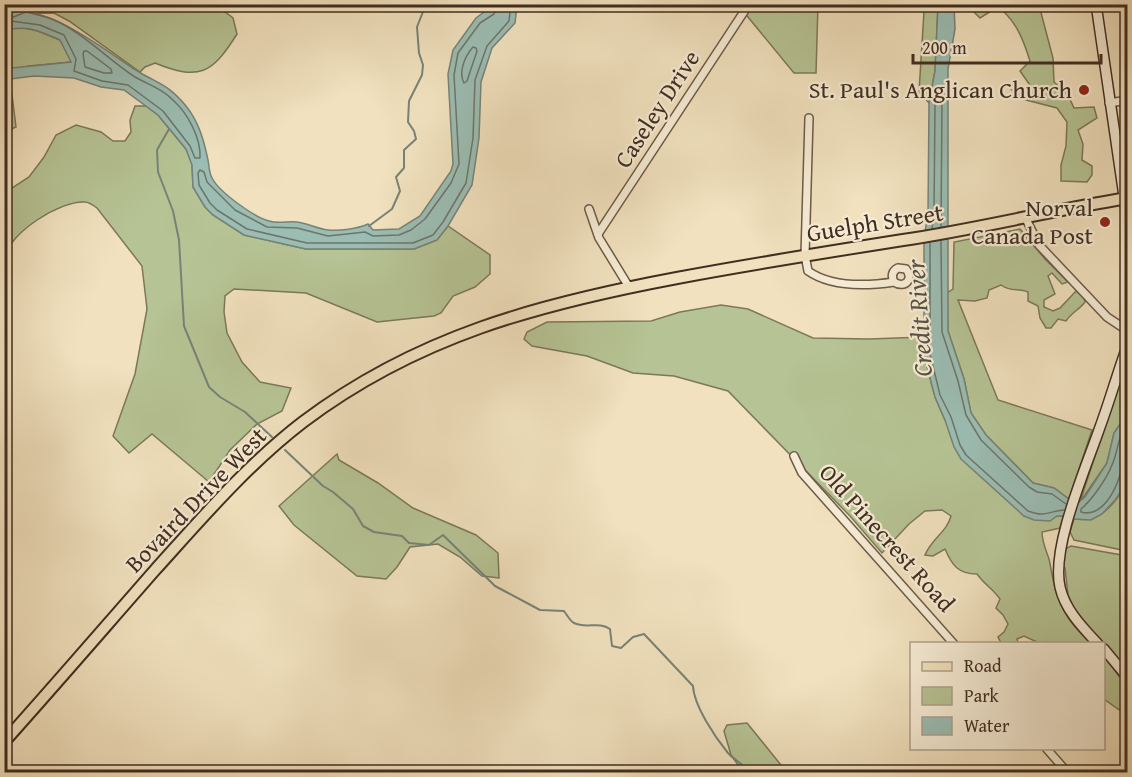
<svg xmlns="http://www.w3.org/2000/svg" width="1132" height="777" font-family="'Gentium Book Plus',serif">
	<rect width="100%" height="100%" fill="#f1e1be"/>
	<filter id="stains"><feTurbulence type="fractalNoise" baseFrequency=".00333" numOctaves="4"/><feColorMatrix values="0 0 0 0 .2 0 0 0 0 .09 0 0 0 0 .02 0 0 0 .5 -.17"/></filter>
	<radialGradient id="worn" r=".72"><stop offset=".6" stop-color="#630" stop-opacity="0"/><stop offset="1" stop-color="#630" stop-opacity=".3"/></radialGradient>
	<g fill="#b6c394" stroke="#7c785a" stroke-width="1.5">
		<path d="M5 4 216 5 233 18 237 34C212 74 199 81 155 63L145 67 140 72 69 21 54 13 5 14Z"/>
		<polygon points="748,5 818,5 816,73 794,73 743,11"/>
		<polygon points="916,5 938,5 935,71 929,103 919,92 924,11"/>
		<path d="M978 5H1039L1053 58 1054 82 1068 95 1074 108 1094 107 1097 118 1078 130 1083 144 1082 160 1092 166V175L1087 182 1061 181V165L1066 146 1067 122 1057 108 1026 100 1012 90 1032 88 1020 71 1030 61C1024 42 1018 25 1003 11H991L980 18 974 12 976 6Z"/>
		<polygon points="20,27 38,31 60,40 72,62 29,66 5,71 5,30"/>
		<polygon points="10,79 16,127 4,132 4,81"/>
		<path d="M135 106H146L158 115 186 149 192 164 193 187 205 207 213 215 244 235 306 249H414L437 240 448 226 490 255V274L475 287 453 296 441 313 434 316 377 322 306 293 234 289 225 296 224 312 227 333 242 362 260 382 291 388 282 411 257 424 230 450 209 482 152 434 129 453 113 436 135 374 147 309 142 266 97 208C93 205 89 202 85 202 61 200 9 233 5 257V197L12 188 29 177 44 157 56 135 76 125 101 132 113 141H125L131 132 130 120Z"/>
		<path d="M1020 229 1045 259 1068 282 1062 284 1052 273 1048 276 1055 294 1044 300V307L1053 311 1060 308 1076 291 1084 298 1085 302C1079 310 1071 313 1066 321L1058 319 1051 328H1046L1040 318 1038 306 1028 301V292C1018 287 1012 293 1001 285L989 290 987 298 975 301 958 300 998 400 1092 430 1069 499 1054 488 1033 483 986 435 971 413 964 379 948 331 947 293 953 289 954 242Z"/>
		<path d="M721 305 748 309 813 338 869 339 924 337V355L935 397 945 420 1024 516H1064L1060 528 1042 532C1042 542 1046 550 1049 559 1052 572 1053 585 1058 597 1064 616 1077 630 1091 643H1039L1024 636 1017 639 1018 643H1001L998 637 1004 632 1008 624 1003 615 996 608 1000 599C993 589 984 584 977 574 958 574 952 565 945 549L933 556 925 555C931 539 947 532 951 516L942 510 925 511 909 524 882 553 850 516 728 391 674 376 633 373 587 356 532 346 524 339 527 332 547 322 651 321 680 312Z"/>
		<polygon points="1127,358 1127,414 1114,433 1107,463 1080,502"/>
		<polygon points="337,454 339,460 378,483 413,508 476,535 498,553 499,578 482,576 460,557 438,544 410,547 397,567 386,579 357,576 294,525 279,506"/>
		<path d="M1127 468V551L1074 540 1070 532 1074 519C1080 519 1087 521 1093 518 1105 514 1119 499 1123 487 1126 481 1124 474 1127 468Z"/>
		<polygon points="1071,546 1127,556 1127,673 1073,607 1068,595 1065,568 1062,567 1065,549"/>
		<polygon points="1104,656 1127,687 1126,713 1118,709 1104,699"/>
		<polygon points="747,723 785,770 786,772 743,772 731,755 724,731 727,725"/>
	</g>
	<g fill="#9bbdb3" stroke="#778378" stroke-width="1.5">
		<path d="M495 4 522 5 517 6 515 23 492 48 481 82 479 138 472 185 448 226 437 240 414 249H306L244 235 213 215 205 207 193 187 192 165 186 149 158 115 124 90 101 87 74 78 34 76 10 79 5 81V71L12 68 71 62 60 40C38 31 29 25 5 30V14C45 0 105 51 139 72 159 84 169 85 186 106 199 122 204 141 208 160 209 165 209 173 212 178 219 192 254 217 269 221 278 224 288 221 297 222 307 223 317 229 328 230 340 231 357 229 368 224L373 230 399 229 420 216 451 171 453 164 448 74 453 50 476 18Z"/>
		<polygon points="938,5 954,5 955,29 948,69 948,331 964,379 971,413 986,435 1033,483 1054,488 1073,502 1079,502 1085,497 1107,463 1114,433 1127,414 1128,468 1125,472 1124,486 1116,499 1102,514 1091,520 1074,519 1064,516 1057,516 1050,521 1034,520 1024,516 961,459 954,447 945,420 935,397 924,355 924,238 928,214 929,103 935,71"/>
	</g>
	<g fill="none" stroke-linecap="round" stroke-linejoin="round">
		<g stroke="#6e756a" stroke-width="1.5">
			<polyline points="498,4 494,14 480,23 458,53 454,75 459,164 451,183 425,219 411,230 399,235 373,236 365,232 328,236 297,228 267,227 235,210 207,182 204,172 200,170 198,173 199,185 210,203 217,210 247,229 307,243 413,243 433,235 443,222 466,183 473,138 475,80 487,46 509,21 511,4"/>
			<path d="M26 12C34 14 44 16 52 19 83 32 107 59 135 77 149 85 163 89 174 101 188 114 201 138 200 158H195L190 146 163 111 128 85 102 81 74 71 76 59 64 35 40 25 11 21V18Z"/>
			<path d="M473 47 476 48 477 51 467 81 464 83C458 72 465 56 473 47Z"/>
			<polygon points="84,51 87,51 111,69 112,73 104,73 85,67 83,54"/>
			<polyline points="932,229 934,214 935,104 936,99 939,97 942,100 941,227"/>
			<polyline points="941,241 942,332 958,381 966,415 981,440 1029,487 1037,492 1052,494 1066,504"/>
			<path d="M930 243V354L940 395 951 417 960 445 966 455 1028 511C1046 518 1048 511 1064 510"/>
			<path d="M1128 424C1116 440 1119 449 1112 465 1107 478 1092 500 1081 509V512C1102 518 1115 491 1120 475L1128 472"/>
		</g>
		<g stroke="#778378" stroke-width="2">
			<polyline points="169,129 157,150 158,172 173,211 179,240 184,326 209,387 220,397 245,412 272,437"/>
			<polyline points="369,226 392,209 400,191 396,177 404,168 404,150 416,139 414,131 408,122 409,101 422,75 423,65 419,53 417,27 426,4"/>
			<path d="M285 450 323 486 333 492 353 509 363 526 374 532 402 536 409 543 429 545 443 535 495 586 540 610 564 611C567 615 570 621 574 623 586 629 599 621 610 629L612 646 621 648 633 637 644 634 693 686C694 706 715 737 728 753 734 760 744 764 748 772"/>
		</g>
		<defs>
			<g id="street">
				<polyline points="1109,103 1128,100"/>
				<path d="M809 118 805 255 808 271C831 287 867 286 894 282 905 289 914 279 906 269L898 268C892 271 891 276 894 282"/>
				<polyline points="589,209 599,238 629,287"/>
				<polyline points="1025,217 1039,245 1107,317 1128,331"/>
				<polyline points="598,234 749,4"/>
				<polyline points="794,456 802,473 954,644"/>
				<polyline points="1046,748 1067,772"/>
			</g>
			<g id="secondary">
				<polyline points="1096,4 1128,224"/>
				<path d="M1098 644C1083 628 1065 610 1060 587 1051 547 1086 468 1100 427 1110 400 1118 371 1128 344"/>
				<polyline points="1104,649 1128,678"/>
			</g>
			<path id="primary" d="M4 742C55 685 105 627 155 570 202 518 247 465 303 422 417 336 539 304 677 278 752 264 827 252 903 240 978 229 1052 210 1128 198"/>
		</defs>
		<use href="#street" stroke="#6d5a48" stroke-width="10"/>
		<use href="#secondary" stroke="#412d20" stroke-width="12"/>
		<use href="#primary" stroke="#412d20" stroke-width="14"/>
		<use href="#street" stroke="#f6ecd5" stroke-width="7"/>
		<use href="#secondary" stroke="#f6ecd5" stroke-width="9"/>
		<use href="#primary" stroke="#f1e1be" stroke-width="10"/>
	</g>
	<g fill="#8f2418" stroke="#f6ecd5" stroke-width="2">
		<circle cx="1084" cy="90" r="6"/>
		<circle cx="1105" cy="222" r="6"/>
	</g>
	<g text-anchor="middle" stroke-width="4.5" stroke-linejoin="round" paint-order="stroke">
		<g font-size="24" fill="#412d20" stroke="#f6ecd5" text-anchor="end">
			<text x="1072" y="98">St. Paul's Anglican Church</text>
			<text x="1093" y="216">Norval<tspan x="1093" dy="28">Canada Post</tspan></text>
		</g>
		<g font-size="24" fill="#412d20" stroke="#f6ecd5">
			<text transform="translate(657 109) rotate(-57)" y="8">Caseley Drive</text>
			<text transform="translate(875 223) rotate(-9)" y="8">Guelph Street</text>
			<text transform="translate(196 500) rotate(-46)" y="8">Bovaird Drive West</text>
			<text transform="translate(887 538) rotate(48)" y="8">Old Pinecrest Road</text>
		</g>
		<g font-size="26" font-style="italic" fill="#585145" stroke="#f6ecd5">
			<text transform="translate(919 318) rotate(-94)" y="9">Credit River</text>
		</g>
	</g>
	<rect width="1132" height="777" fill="none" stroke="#f1e1be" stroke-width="24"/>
	<rect x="6" y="6" width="1120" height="765" fill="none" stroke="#412d20" stroke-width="3"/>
	<rect x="12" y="12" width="1108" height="753" fill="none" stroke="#412d20" stroke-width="1.5"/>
	<rect x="910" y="642" width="195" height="108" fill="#f6ecd5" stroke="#aea08d" stroke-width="1.5"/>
	<rect x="922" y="662" width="30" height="9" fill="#f1e1be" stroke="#aea08d" stroke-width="1.5"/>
	<text x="964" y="672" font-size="18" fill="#412d20">Road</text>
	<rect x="922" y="687" width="30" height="18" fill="#b6c394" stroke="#aea08d" stroke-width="1.5"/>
	<text x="964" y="702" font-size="18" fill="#412d20">Park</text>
	<rect x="922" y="717" width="30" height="18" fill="#9bbdb3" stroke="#aea08d" stroke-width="1.5"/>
	<text x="964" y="732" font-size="18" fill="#412d20">Water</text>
	<path d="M913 54v9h188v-9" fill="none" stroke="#412d20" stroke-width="3"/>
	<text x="922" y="54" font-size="18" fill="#412d20" stroke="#f6ecd5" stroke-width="4.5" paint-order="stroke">200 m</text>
	<rect width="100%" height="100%" filter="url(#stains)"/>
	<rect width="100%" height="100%" fill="url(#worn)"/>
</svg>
